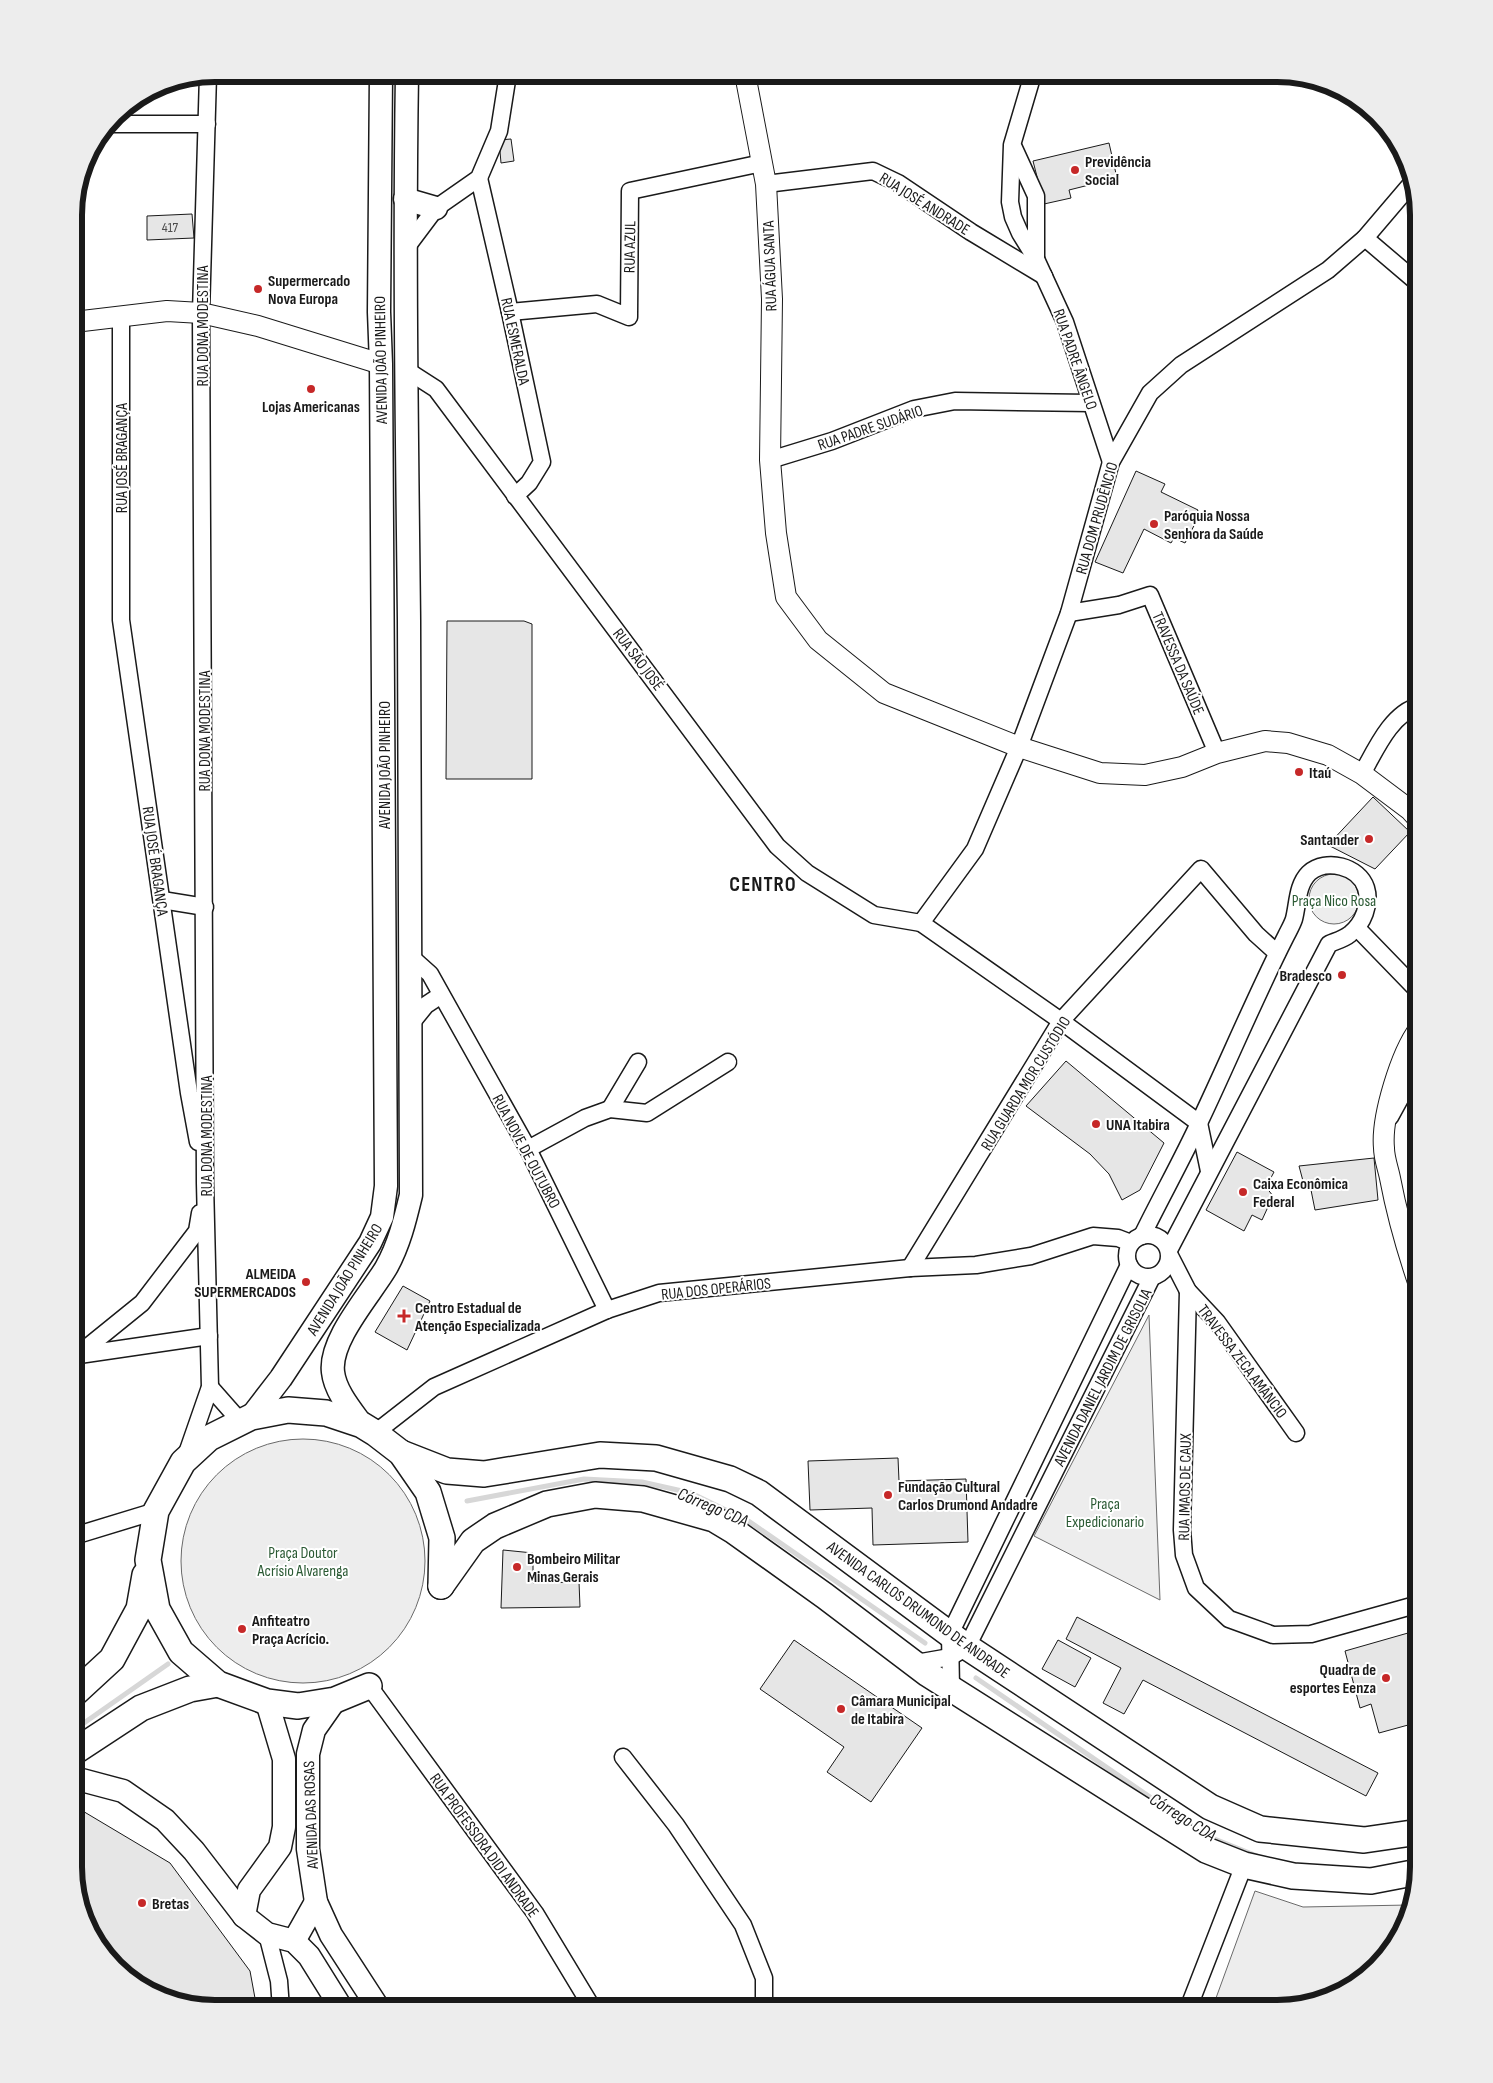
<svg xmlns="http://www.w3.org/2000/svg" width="1493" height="2083" font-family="'Sofia Sans Condensed',sans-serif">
	<rect width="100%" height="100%" fill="#fff"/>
	<g fill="#ededed" stroke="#6a6a6a">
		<circle cx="1334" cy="899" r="25"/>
		<polygon points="1149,1315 1160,1600 1034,1536"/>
		<circle cx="303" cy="1561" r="122"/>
		<polygon points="1255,1891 1303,1907 1409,1905 1400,1939 1349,1990 1278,2009 1212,2009"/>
	</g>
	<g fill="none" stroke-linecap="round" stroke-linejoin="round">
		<g stroke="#d7d7d7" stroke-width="5">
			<polyline points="467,1501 584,1479 642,1482 691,1493 750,1522 925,1643"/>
			<polyline points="976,1678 1207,1836 1257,1856"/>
			<polyline points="74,1730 168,1664"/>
		</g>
	</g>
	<g fill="#e6e6e6" stroke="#1a1a1a">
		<polygon points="511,139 514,161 501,163 499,140"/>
		<polygon points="1109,143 1117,178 1069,190 1071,198 1044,204 1033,161"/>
		<polygon points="192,214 194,238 147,240 147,216"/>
		<polygon points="1136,471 1165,484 1161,492 1198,510 1195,517 1198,518 1185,543 1174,538 1171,543 1144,529 1123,573 1095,562"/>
		<polygon points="447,621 524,621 532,624 532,779 446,779"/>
		<polygon points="1373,797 1410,832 1375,869 1328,845"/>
		<polygon points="1066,1061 1164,1143 1140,1190 1122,1200 1109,1174 1090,1154 1026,1106"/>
		<polygon points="1237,1152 1274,1172 1266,1187 1273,1196 1262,1220 1252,1215 1244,1231 1206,1210"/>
		<polygon points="1374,1158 1378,1200 1315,1210 1309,1180 1303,1181 1299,1166"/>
		<polygon points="403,1286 430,1301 407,1350 375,1332"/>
		<polygon points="898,1458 899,1481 966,1479 968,1542 873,1545 872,1508 810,1510 808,1461"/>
		<polygon points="503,1550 533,1553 533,1583 579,1582 580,1607 501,1608"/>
		<polygon points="1077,1617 1378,1773 1366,1796 1143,1680 1124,1714 1103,1703 1121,1668 1066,1639"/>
		<polygon points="1415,1631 1419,1646 1419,1722 1379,1733 1371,1704 1360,1708 1345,1651"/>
		<polygon points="794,1640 922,1728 871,1802 827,1772 844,1747 760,1689"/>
		<polygon points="1058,1640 1091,1658 1075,1687 1042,1669"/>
		<polygon points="74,1807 76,1807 170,1863 250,1971 257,2009 206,2009 144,1990 93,1939 74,1868"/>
	</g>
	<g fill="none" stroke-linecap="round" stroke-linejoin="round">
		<defs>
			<g id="minor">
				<polyline points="1033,74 1012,145 1010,202 1013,217 1020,233 1036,259 1065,322 1111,462"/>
				<polyline points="110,124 207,124"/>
				<polyline points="1014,148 1036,196 1036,259"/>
				<polyline points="479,178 510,312 542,462 529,483 515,496"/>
				<polyline points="766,184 873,171 898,183 971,232 1044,276"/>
				<polyline points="1365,238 1419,284"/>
				<polyline points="406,248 436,208 479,178 499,131 508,74"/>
				<polyline points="510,312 597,304 629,317 630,191 762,163"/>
				<polyline points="121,317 121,620 189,1093 198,1142"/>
				<polyline points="408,371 436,389 777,846 807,873 874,915 921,923 1061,1021 1199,1123"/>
				<polyline points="770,460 832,441 914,409 955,401 1091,403"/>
				<polyline points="1069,613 1119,605 1150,595 1217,753"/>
				<path d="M1362 774C1375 751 1391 713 1419 706"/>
				<polyline points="162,900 205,907"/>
				<polyline points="921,923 975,849 1019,747 1069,613 1111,462 1150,393 1181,365 1328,270 1365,238 1411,184"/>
				<polyline points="1357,928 1419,992"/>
				<polyline points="411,957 430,974 528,1149 607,1310"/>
				<polyline points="409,1026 426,1005 441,995"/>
				<polyline points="610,1109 638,1062"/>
				<polyline points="1390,1117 1419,1064"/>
				<polyline points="1199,1123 1209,1171"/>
				<polyline points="528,1149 585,1118 610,1109 647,1113 728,1062"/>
				<circle cx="1148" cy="1256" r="21"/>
				<path d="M1142 1236C1161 1197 1182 1160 1200 1121 1229 1060 1255 997 1286 936 1289 930 1292 925 1294 919 1298 903 1297 885 1309 873 1326 858 1359 866 1366 888 1371 904 1363 924 1350 934 1344 939 1336 941 1329 944L1169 1250"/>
				<polyline points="1170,1256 1188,1291 1217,1322 1296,1433"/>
				<polyline points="910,1268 1061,1021 1201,869 1256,934 1277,953"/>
				<polyline points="1188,1291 1182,1530 1184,1555 1196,1588 1229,1619 1273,1635 1311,1634 1419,1604"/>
				<polyline points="79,1354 142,1303 197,1231 200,1213"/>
				<polyline points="79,1355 209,1336"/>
				<polyline points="210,1387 240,1421"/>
				<polyline points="375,1433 434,1387 607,1310 659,1293 910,1268 976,1265 1031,1256 1093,1236 1118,1238 1131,1243"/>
				<polyline points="186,1456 210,1387 205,1183 201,313 208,75"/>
				<polyline points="74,1536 156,1511"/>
				<polyline points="916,1663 950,1657 967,1647 1152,1277"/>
				<polyline points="369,1686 535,1913 593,2009"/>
				<polyline points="951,1688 950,1634 1129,1265"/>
				<polyline points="623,1757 676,1825 743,1925 764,1978 764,2009"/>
				<polyline points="267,1934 279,1981 281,2009"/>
				<polyline points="1188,2009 1244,1865"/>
			</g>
			<g id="tertiary">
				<polyline points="745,74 766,184 772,299 770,460 776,533 786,597 818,640 884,693 1019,747 1100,773 1145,775 1182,767 1217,753 1265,741 1288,743 1328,755 1362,774 1410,810 1419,820"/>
				<polyline points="74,322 167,311 201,313 258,326 381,364"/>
				<path d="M1419 1285C1407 1250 1397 1215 1390 1178 1388 1168 1384 1158 1384 1148 1381 1117 1401 1053 1419 1029"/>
			</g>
			<g id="secondary">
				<polyline points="405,199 436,208"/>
				<polyline points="251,1417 281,1378 370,1243 382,1217 386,1186 381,364 379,312 381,74"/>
				<path d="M362 1425C351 1410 335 1391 333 1372 329 1340 370 1295 386 1268 399 1245 405 1220 411 1195 409 1004 410 812 409 620 407 438 404 256 407 74"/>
				<polyline points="335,1700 314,1730 308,1754 308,1849 316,1902 331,1935 379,2009"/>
				<polyline points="74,1778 123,1791 165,1820 194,1851 244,1916 267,1934 294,1941 309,1956 342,2009"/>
				<polyline points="244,1916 249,1890 280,1847 284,1827 284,1759 267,1702"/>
				<polyline points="294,1941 316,1902"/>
			</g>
			<g id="primary">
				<polyline points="401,1453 447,1471 484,1474 600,1455 656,1458 730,1479 759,1493 967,1647 1210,1807 1260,1829 1364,1840 1419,1832"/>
				<polyline points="441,1586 473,1541 495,1526 547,1504 595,1495 643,1499 714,1519 734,1531 825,1596 928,1674 1206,1850 1244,1865 1293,1876 1371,1881 1418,1872"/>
				<polyline points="369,1686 335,1700 298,1706 267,1702 218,1684 181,1652 157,1609 148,1560 156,1511 183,1462 209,1438 251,1417 288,1410 326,1413 362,1425 375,1433 401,1453 428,1492 442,1538 441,1586"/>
				<polyline points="74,1694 112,1659 139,1609 145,1575"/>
				<polyline points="74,1752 141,1708 190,1689 218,1684"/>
			</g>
		</defs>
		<use href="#minor" stroke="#1a1a1a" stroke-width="19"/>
		<use href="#tertiary" stroke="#1a1a1a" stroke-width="22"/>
		<use href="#secondary" stroke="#1a1a1a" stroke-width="25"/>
		<use href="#primary" stroke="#1a1a1a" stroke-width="28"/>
		<use href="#minor" stroke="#fff" stroke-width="16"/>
		<use href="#tertiary" stroke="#fff" stroke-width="20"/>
		<use href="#secondary" stroke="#fff" stroke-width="22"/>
		<use href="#primary" stroke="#fff" stroke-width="25"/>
	</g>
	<g fill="#c62828" stroke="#fff" stroke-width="2">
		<circle cx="1075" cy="170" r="5"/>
		<circle cx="258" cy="289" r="5"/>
		<circle cx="311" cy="389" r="5"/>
		<circle cx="1154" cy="524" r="5"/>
		<circle cx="1299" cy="772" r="5"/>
		<circle cx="1369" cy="839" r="5"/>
		<circle cx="1342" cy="975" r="5"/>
		<circle cx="1096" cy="1124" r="5"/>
		<circle cx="1243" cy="1192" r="5"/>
		<circle cx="306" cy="1282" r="5"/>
		<path d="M401.5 1308.5h5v5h5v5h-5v5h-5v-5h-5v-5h5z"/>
		<circle cx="888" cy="1495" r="5"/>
		<circle cx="517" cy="1567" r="5"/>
		<circle cx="242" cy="1629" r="5"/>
		<circle cx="1386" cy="1678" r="5"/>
		<circle cx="841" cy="1709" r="5"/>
		<circle cx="142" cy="1903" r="5"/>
	</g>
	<g text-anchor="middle" stroke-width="4" stroke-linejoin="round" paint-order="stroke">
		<g font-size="14" fill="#4d4d4d">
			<text x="170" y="232">417</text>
		</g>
		<g font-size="16" font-weight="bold" fill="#1a1a1a" stroke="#fff" text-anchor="start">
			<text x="1085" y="167">Previdência<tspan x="1085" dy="18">Social</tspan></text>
			<text x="268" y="286">Supermercado<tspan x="268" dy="18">Nova Europa</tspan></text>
			<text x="311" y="412" text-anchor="middle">Lojas Americanas</text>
			<text x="1164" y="521">Paróquia Nossa<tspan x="1164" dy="18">Senhora da Saúde</tspan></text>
			<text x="1309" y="778">Itaú</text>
			<text x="1359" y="845" text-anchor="end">Santander</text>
			<text x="1332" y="981" text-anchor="end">Bradesco</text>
			<text x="1106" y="1130">UNA Itabira</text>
			<text x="1253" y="1189">Caixa Econômica<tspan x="1253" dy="18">Federal</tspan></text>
			<text x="296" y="1279" text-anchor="end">ALMEIDA<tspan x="296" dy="18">SUPERMERCADOS</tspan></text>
			<text x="415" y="1313">Centro Estadual de<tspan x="415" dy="18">Atenção Especializada</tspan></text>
			<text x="898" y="1492">Fundação Cultural<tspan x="898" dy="18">Carlos Drumond Andadre</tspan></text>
			<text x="527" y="1564">Bombeiro Militar<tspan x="527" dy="18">Minas Gerais</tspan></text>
			<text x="252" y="1626">Anfiteatro<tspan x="252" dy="18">Praça Acrício.</tspan></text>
			<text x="1376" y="1675" text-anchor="end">Quadra de<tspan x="1376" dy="18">esportes Eenza</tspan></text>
			<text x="851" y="1706">Câmara Municipal<tspan x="851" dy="18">de Itabira</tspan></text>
			<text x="152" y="1909">Bretas</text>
		</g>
		<g font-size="16" fill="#1a1a1a" stroke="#fff">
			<text transform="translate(925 203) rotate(32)" y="6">RUA JOSÉ ANDRADE</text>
			<text transform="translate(629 247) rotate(-89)" y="6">RUA AZUL</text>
			<text transform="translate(769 266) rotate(-92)" y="6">RUA ÁGUA SANTA</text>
			<text transform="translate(202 326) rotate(-90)" y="6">RUA DONA MODESTINA</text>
			<text transform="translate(516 341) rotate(78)" y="6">RUA ESMERALDA</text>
			<text transform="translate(1076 359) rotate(71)" y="6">RUA PADRE ÂNGELO</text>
			<text transform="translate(380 360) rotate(-91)" y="6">AVENIDA JOÃO PINHEIRO</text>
			<text transform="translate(870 427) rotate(-19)" y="6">RUA PADRE SUDÁRIO</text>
			<text transform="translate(121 458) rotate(-90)" y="6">RUA JOSÉ BRAGANÇA</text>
			<text transform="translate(1096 518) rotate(-74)" y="6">RUA DOM PRUDÊNCIO</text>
			<text transform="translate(639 659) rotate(53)" y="6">RUA SÃO JOSÉ</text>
			<text transform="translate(1179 663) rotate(67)" y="6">TRAVESSA DA SAÚDE</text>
			<text transform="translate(204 731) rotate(-90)" y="6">RUA DONA MODESTINA</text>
			<text transform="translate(384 765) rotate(-90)" y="6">AVENIDA JOÃO PINHEIRO</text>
			<text transform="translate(156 861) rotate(82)" y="6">RUA JOSÉ BRAGANÇA</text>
			<text transform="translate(1025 1083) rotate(-58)" y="6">RUA GUARDA MOR CUSTÓDIO</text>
			<text transform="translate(206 1136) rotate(-90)" y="6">RUA DONA MODESTINA</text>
			<text transform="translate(527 1151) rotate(62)" y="6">RUA NOVE DE OUTUBRO</text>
			<text transform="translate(344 1279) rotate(-58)" y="6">AVENIDA JOÃO PINHEIRO</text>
			<text transform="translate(716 1288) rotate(-6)" y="6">RUA DOS OPERÁRIOS</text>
			<text transform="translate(1243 1361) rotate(53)" y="6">TRAVESSA ZECA AMÂNCIO</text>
			<text transform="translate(1102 1377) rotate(-63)" y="6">AVENIDA DANIEL JARDIM DE GRISOLIA</text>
			<text transform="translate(1184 1487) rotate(-89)" y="6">RUA IMAOS DE CAUX</text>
			<text transform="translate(919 1609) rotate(36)" y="6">AVENIDA CARLOS DRUMOND DE ANDRADE</text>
			<text transform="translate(310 1815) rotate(-92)" y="6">AVENIDA DAS ROSAS</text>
			<text transform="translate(485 1845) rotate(54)" y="6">RUA PROFESSORA DIDI ANDRADE</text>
		</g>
		<g font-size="16" fill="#2b5a34" stroke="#fff">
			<text x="1334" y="906">Praça Nico Rosa</text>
			<text x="1105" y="1509">Praça<tspan x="1105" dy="18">Expedicionario</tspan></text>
			<text x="303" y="1558">Praça Doutor<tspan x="303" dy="18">Acrísio Alvarenga</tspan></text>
		</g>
		<g font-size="18" font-style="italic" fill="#1a1a1a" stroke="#fff">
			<text transform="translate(713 1507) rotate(23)" y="6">Córrego CDA</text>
			<text transform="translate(1183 1817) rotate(32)" y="6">Córrego CDA</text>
		</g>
		<g font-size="21" font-weight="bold" letter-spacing="1" fill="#1a1a1a" stroke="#fff">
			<text x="763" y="891">CENTRO</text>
		</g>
	</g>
	<path d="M0 0H1493V2083H0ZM215 82H1277A133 133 0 0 1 1410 215V1867A133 133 0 0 1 1277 2000H215A133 133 0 0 1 82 1867V215A133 133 0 0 1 215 82Z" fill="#ededed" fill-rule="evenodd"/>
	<path fill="none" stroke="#1a1a1a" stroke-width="6" d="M215 82H1277A133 133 0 0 1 1410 215V1867A133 133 0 0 1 1277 2000H215A133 133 0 0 1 82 1867V215A133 133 0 0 1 215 82Z"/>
</svg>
